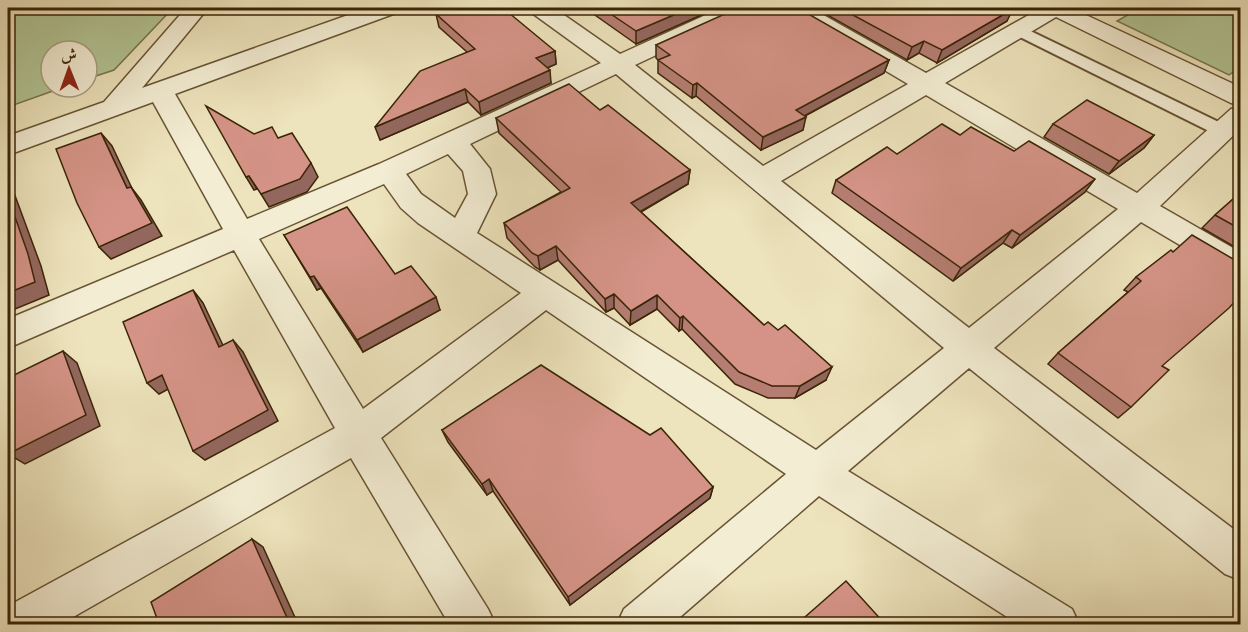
<svg xmlns="http://www.w3.org/2000/svg" width="1248" height="632" font-family="'IM FELL DW Pica',Amiri,serif">
	<rect width="100%" height="100%" fill="#ede3bc"/>
	<filter id="stains"><feTurbulence type="fractalNoise" baseFrequency=".00333" numOctaves="4"/><feColorMatrix values="0 0 0 0 .2 0 0 0 0 .09 0 0 0 0 .02 0 0 0 .5 -.17"/></filter>
	<radialGradient id="worn" r=".72"><stop offset=".6" stop-color="#630" stop-opacity="0"/><stop offset="1" stop-color="#630" stop-opacity=".3"/></radialGradient>
	<g fill="#b3c595" stroke="#77754e" stroke-width="1.5">
		<polygon points="8,8 173,8 114,70 87,79 87,51 51,51 51,87 64,87 8,107"/>
		<polygon points="1140,8 1231,8 1240,12 1240,67 1229,75 1117,21"/>
	</g>
	<g fill="none" stroke-linecap="round" stroke-linejoin="round">
		<defs>
			<polygon id="lane" points="1018,25 1229,127 1232,131 1229,135 1217,135 1012,33 1010,30"/>
			<path id="street" d="M186 8H208L142 88 368 8H399L396 13 175 94 247 219 379 164 601 63 532 13 529 8H554L620 54 721 8H749L746 13 635 65 763 166 908 84 788 13 785 8H811L926 73 1041 8H1071L1240 87V105L1231 103 1056 17 945 83 1137 193 1231 109 1240 107V129L1160 206 1240 252V278L1229 274 1141 222 994 348 1240 534V580L1225 574 969 368 848 471 1072 609 1079 624H1018L819 496 672 624H617L624 609 786 474 546 310 381 438 488 609 495 624H449L351 458 61 624H8V606L335 428 234 250 8 348V319L223 229 153 102 8 155V136L104 102ZM616 74 944 348 816 450 477 233 496 194 490 169 470 144ZM926 95 1118 209 969 328 781 181ZM448 154 463 171 468 194 455 218 421 194 406 174ZM384 184 401 208 418 223 521 293 363 409 259 239Z"/>
		</defs>
		<use href="#lane" stroke="#685434" stroke-width="4"/>
		<use href="#street" stroke="#685434" stroke-width="3"/>
		<use href="#lane" fill="#f3edd3" fill-rule="evenodd"/>
		<use href="#street" fill="#f3edd3" fill-rule="evenodd"/>
	</g>
	<g fill="#b67e73" stroke="#3b2507" stroke-width="1.5">
		<polygon points="585,8 717,8 636,44"/>
		<polygon points="815,8 1010,8 1007,21 937,63 919,53 907,60"/>
		<polygon points="436,14 555,51 556,64 547,68 551,83 481,115 468,102 380,140 467,52 439,27"/>
		<polygon points="656,45 889,60 884,73 805,116 803,130 761,150 696,96 692,98 658,73 658,60 656,58"/>
		<polygon points="600,110 690,170 688,184 641,212 764,325 826,380 795,398 768,398 735,384 682,329 679,331 657,309 630,325 614,308 606,312 558,260 540,270 535,267 507,238 504,223 561,192 499,133 496,118"/>
		<polygon points="1053,124 1154,135 1144,148 1109,174 1044,137"/>
		<polygon points="960,135 1085,192 1012,248 1003,243 953,281 832,193 836,180 897,154"/>
		<polygon points="1240,193 1240,250 1202,228 1215,215"/>
		<polygon points="284,235 395,274 440,310 363,352 321,288 317,290"/>
		<polygon points="1173,252 1162,366 1131,407 1118,418 1048,364 1058,353 1128,292 1124,290 1136,277"/>
		<polygon points="442,430 713,487 710,498 570,605 493,491 487,495 448,442"/>
	</g>
	<g fill="#94675e" stroke="#3b2507" stroke-width="1.5">
		<polygon points="690,8 717,8 636,44 636,31"/>
		<polygon points="1013,9 1007,21 937,63 942,50"/>
		<polygon points="924,41 919,53 907,60 912,47"/>
		<polygon points="555,51 556,64 538,72 536,58"/>
		<polygon points="889,60 884,73 793,122 796,110"/>
		<polygon points="550,70 551,83 481,115 479,102"/>
		<polygon points="697,83 696,96 692,98 693,85"/>
		<polygon points="465,89 468,102 380,140 375,127"/>
		<polygon points="806,117 803,130 761,150 763,137"/>
		<polygon points="101,133 112,146 138,201 127,188"/>
		<polygon points="1154,135 1144,148 1109,174 1119,161"/>
		<polygon points="311,163 318,177 307,192 269,207 261,194"/>
		<polygon points="690,170 688,184 631,217 631,203"/>
		<polygon points="249,176 257,189 254,190 246,177"/>
		<polygon points="1095,179 1085,192 1012,248 1020,235"/>
		<polygon points="8,186 14,193 41,266 49,295 8,312"/>
		<polygon points="131,187 141,200 162,236 111,259 99,247"/>
		<polygon points="1012,230 1003,243 953,281 961,268"/>
		<polygon points="556,246 558,260 540,270 538,256"/>
		<polygon points="314,276 321,288 317,290 310,277"/>
		<polygon points="193,290 203,303 229,358 219,347"/>
		<polygon points="614,294 614,308 606,312 605,299"/>
		<polygon points="657,295 657,309 630,325 631,311"/>
		<polygon points="436,297 440,310 363,352 357,340"/>
		<polygon points="683,316 682,329 679,331 680,318"/>
		<polygon points="233,340 243,352 278,421 205,460 193,451"/>
		<polygon points="63,351 77,363 100,426 25,464 8,454"/>
		<polygon points="832,367 826,380 795,398 800,386"/>
		<polygon points="162,375 174,386 159,394 147,383"/>
		<polygon points="489,479 493,491 487,495 482,484"/>
		<polygon points="713,487 710,498 570,605 568,597"/>
		<polygon points="252,539 263,547 298,624 281,624"/>
	</g>
	<g fill="#d49386" stroke="#3b2507" stroke-width="1.5">
		<polygon points="453,8 503,8 555,51 536,58 550,70 479,102 465,89 375,127 420,71 475,49 436,14"/>
		<polygon points="602,8 690,8 636,31"/>
		<polygon points="738,8 798,8 889,60 796,110 806,117 763,137 697,83 693,85 658,60 670,55 656,45"/>
		<polygon points="840,8 1010,8 1013,9 942,50 924,41 912,47"/>
		<polygon points="569,84 600,110 608,105 690,170 631,203 764,325 768,322 778,330 785,325 832,367 800,386 772,386 739,372 683,316 680,318 657,295 631,311 614,294 605,299 556,246 538,256 532,253 504,223 570,188 496,118"/>
		<polygon points="1087,100 1154,135 1119,161 1053,124"/>
		<polygon points="206,106 254,134 272,127 278,138 292,133 311,163 300,179 261,194 249,176 246,177"/>
		<polygon points="942,124 960,135 971,127 1014,151 1029,141 1095,179 1020,235 1012,230 961,268 836,180 887,147 897,154"/>
		<polygon points="101,133 127,188 131,187 152,223 99,247 77,203 56,149"/>
		<polygon points="1240,193 1240,229 1215,215"/>
		<polygon points="8,197 28,254 35,282 8,293"/>
		<polygon points="347,207 395,274 411,266 436,297 357,340 314,276 310,277 284,235"/>
		<polygon points="1192,235 1240,263 1240,296 1229,308 1162,366 1169,370 1131,407 1058,353 1141,281 1136,277 1171,250 1173,252"/>
		<polygon points="193,290 219,347 233,340 268,410 193,451 162,375 147,383 123,322"/>
		<polygon points="63,351 86,415 8,454 8,378"/>
		<polygon points="541,365 650,435 661,428 713,487 568,597 489,479 482,484 442,430"/>
		<polygon points="252,539 288,620 281,624 159,624 151,602"/>
		<polygon points="846,581 885,624 797,624"/>
	</g>
	<rect width="1248" height="632" fill="none" stroke="#ede3bc" stroke-width="30"/>
	<rect x="9" y="9" width="1230" height="614" fill="none" stroke="#3b2507" stroke-width="3"/>
	<rect x="15" y="15" width="1218" height="602" fill="none" stroke="#3b2507" stroke-width="1.5"/>
	<g transform="translate(69 69) rotate(359)"><circle r="28" fill="#f3edd3" stroke="#a99d81" stroke-width="1.5"/>
	<path d="M0-4.5L10 22L0 15L-10 22Z" fill="#8f2418"/>
	<text y="-9" font-size="16" font-weight="bold" text-anchor="middle" fill="#3b2507">ش</text>
	</g>
	<rect width="100%" height="100%" filter="url(#stains)"/>
	<rect width="100%" height="100%" fill="url(#worn)"/>
</svg>
